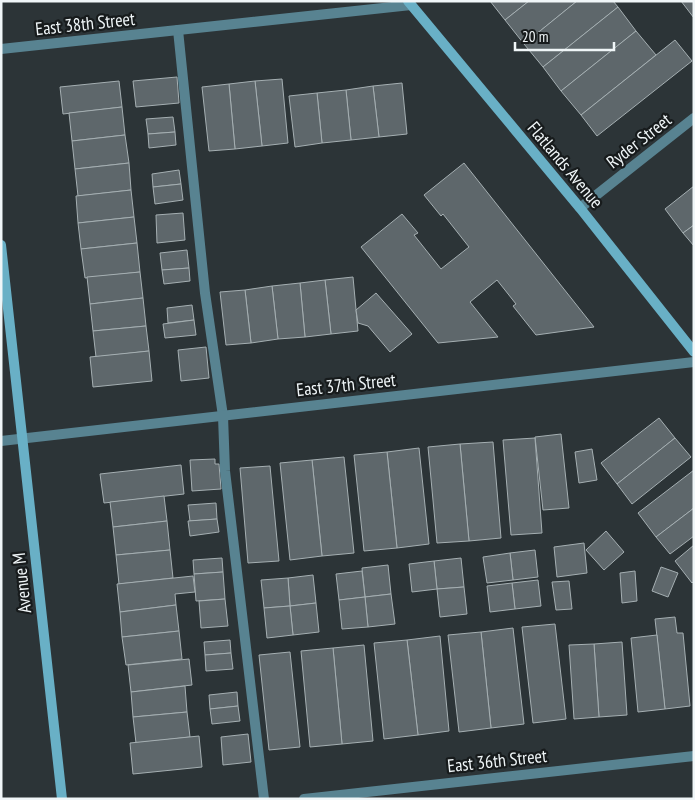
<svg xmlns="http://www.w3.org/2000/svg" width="695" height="800" font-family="'PT Sans Narrow',sans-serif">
	<rect width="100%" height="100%" fill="#2c3437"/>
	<g fill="#5e676b" stroke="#a5afb2">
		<polygon points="490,1 529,1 505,20"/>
		<polygon points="529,1 577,1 524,44 505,20"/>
		<polygon points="577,1 613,1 618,7 543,67 524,44"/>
		<polygon points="681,1 694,1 694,18"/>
		<polygon points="618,7 636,31 561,91 543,67"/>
		<polygon points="636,31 656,55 581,115 561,91"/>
		<polygon points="675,40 692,61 597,136 581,115"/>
		<polygon points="177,77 179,103 136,107 133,81"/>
		<polygon points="282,79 288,143 262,146 255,81"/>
		<polygon points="119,81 122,107 63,114 60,87"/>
		<polygon points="255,81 262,146 235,149 229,84"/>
		<polygon points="402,83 407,134 379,137 373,86"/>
		<polygon points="229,84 235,149 209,151 202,87"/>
		<polygon points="373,86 379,137 351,140 346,90"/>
		<polygon points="346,90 351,140 322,143 317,93"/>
		<polygon points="317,93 322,143 295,147 289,96"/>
		<polygon points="122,107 125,135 72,141 69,113"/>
		<polygon points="173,117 175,132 148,134 146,119"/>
		<polygon points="175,132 176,145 149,148 148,134"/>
		<polygon points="125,135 129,163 75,169 72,141"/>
		<polygon points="129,163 131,190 78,196 75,169"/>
		<polygon points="464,163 594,327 536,335 513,306 516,304 497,280 470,302 498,337 438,343 361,247 402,214 418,233 414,235 441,269 469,247 443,214 441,216 424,195"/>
		<polygon points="179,170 181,184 153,187 152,174"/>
		<polygon points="181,184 183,200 155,204 153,187"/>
		<polygon points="694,186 694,225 683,233 665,209"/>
		<polygon points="131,190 134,217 78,223 76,196"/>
		<polygon points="183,213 185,240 157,243 156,215"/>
		<polygon points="134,217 137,243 81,249 78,223"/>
		<polygon points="694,225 694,246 683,233"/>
		<polygon points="137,243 140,272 85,278 81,249"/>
		<polygon points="187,250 189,268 162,270 160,253"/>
		<polygon points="189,268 190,281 164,284 162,270"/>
		<polygon points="140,272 143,298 90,304 87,277"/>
		<polygon points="353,277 358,331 331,334 325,280"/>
		<polygon points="325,280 331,334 305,337 300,283"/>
		<polygon points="300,283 305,337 278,339 272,286"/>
		<polygon points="272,286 278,339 251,343 245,290"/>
		<polygon points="245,290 251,343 226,345 220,292"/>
		<polygon points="376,293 412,334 390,352 368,326 358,323 356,310"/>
		<polygon points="143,298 146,326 93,331 90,304"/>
		<polygon points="192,305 194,320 168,323 167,308"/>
		<polygon points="194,320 196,335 165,338 163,324"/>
		<polygon points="146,326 149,351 96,357 93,331"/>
		<polygon points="206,347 209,378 181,381 178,350"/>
		<polygon points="149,351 152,381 93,387 90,357"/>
		<polygon points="659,418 675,438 617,484 601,463"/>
		<polygon points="561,434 569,508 543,510 535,437"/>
		<polygon points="535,438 542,533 511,535 503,440"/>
		<polygon points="675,438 691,457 632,504 617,484"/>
		<polygon points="493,442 501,538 469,541 460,444"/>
		<polygon points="460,444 469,541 437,543 428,447"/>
		<polygon points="419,448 429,544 397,548 387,452"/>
		<polygon points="592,449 597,480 579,483 575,452"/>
		<polygon points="387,452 397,548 364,551 354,455"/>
		<polygon points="344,457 354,553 322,556 312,460"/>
		<polygon points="215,459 215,464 219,464 221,489 192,491 190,460"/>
		<polygon points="312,460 322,556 290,560 280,463"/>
		<polygon points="181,465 184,494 104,503 100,474"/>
		<polygon points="270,466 279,561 248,563 240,468"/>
		<polygon points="694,470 694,508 656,537 638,513"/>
		<polygon points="164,496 167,521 113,527 110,502"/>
		<polygon points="216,503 217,519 190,521 188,505"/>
		<polygon points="694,508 694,536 670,554 656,537"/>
		<polygon points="217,519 219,532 190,536 188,521"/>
		<polygon points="167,521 170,550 116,555 113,527"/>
		<polygon points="606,531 624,552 604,570 586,550"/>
		<polygon points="584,543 587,573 557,577 554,547"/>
		<polygon points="694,545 694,581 692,583 675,561"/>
		<polygon points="170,550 173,578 119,584 116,555"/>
		<polygon points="535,550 538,577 513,580 510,553"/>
		<polygon points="510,553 513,580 487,583 483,557"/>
		<polygon points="222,558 223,572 194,574 193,560"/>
		<polygon points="461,558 464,587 437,589 434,561"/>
		<polygon points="434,561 437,589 412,592 409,564"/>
		<polygon points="388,565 391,594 365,597 362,568"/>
		<polygon points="661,567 678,573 668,597 652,591"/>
		<polygon points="362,571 365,597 339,600 336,574"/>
		<polygon points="635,571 637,601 622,603 620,573"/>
		<polygon points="223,572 225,599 196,601 194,574"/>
		<polygon points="313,575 316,603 290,606 288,578"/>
		<polygon points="193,576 195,592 175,594 176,605 120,612 117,584"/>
		<polygon points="288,578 290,606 264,608 261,580"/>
		<polygon points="538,580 541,606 515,609 512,583"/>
		<polygon points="569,581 572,609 556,610 552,582"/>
		<polygon points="512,583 515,609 490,612 487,586"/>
		<polygon points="464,587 467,614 440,617 437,589"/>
		<polygon points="391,594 395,624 368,627 365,597"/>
		<polygon points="365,597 368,627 342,629 339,600"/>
		<polygon points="225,599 228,626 201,628 199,601"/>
		<polygon points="316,603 319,632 293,635 290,606"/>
		<polygon points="176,605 179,631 122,637 120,612"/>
		<polygon points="290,606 293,635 267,638 264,608"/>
		<polygon points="675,617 677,633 683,633 690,706 665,709 655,619"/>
		<polygon points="555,624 566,719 533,723 522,627"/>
		<polygon points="513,628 524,724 491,728 481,632"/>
		<polygon points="179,631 182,659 126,665 122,637"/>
		<polygon points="481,632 491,728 459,732 448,635"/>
		<polygon points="657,635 665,709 638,712 631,638"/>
		<polygon points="440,636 449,731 418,735 407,640"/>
		<polygon points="230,640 231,653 205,655 204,642"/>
		<polygon points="407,640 418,735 384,739 374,643"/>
		<polygon points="622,642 627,715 599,717 594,644"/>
		<polygon points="594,644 599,717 574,719 569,645"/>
		<polygon points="364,645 373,741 342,744 333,648"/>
		<polygon points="333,648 342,744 310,747 301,651"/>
		<polygon points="290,652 300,747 269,750 259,655"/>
		<polygon points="231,653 233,669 206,671 205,655"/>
		<polygon points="189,659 192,685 131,692 128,665"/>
		<polygon points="185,686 187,712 133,717 131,692"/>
		<polygon points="237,692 238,706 210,709 209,695"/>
		<polygon points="238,706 240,721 212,724 210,709"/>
		<polygon points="187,712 190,737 136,743 133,717"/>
		<polygon points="248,734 251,762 223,765 221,737"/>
		<polygon points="199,736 202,767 133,774 130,743"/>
	</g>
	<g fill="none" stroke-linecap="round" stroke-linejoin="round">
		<polyline stroke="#588391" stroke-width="10" points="178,30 205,293 223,416 225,471 264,799"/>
		<g stroke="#588391" stroke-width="10">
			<polyline points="1,49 411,5"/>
			<polyline points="580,208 694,118"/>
			<polyline points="1,441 694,362"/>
			<polyline points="304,799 694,756"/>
		</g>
		<g stroke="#69b0c6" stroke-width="10">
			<polyline points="408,1 580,208 694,352"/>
			<polyline points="1,245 62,799"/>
		</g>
	</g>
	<g text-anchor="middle" stroke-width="4.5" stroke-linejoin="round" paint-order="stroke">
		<g font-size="18" fill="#f0f6f8" stroke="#171b1c">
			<text transform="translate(85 24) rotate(-6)" y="6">East 38th Street</text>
			<text transform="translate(639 141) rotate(-38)" y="6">Ryder Street</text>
			<text transform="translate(565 165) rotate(50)" y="6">Flatlands Avenue</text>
			<text transform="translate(346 385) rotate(-6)" y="6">East 37th Street</text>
			<text transform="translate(22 583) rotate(-96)" y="6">Avenue M</text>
			<text transform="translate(497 761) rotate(-6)" y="6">East 36th Street</text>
		</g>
	</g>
	<rect width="695" height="800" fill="none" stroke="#f0f6f8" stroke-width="5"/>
	<path d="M515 42v8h99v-8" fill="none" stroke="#f0f6f8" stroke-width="2.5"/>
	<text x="522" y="42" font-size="15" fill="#f0f6f8" stroke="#171b1c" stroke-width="4" paint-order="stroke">20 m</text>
</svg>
